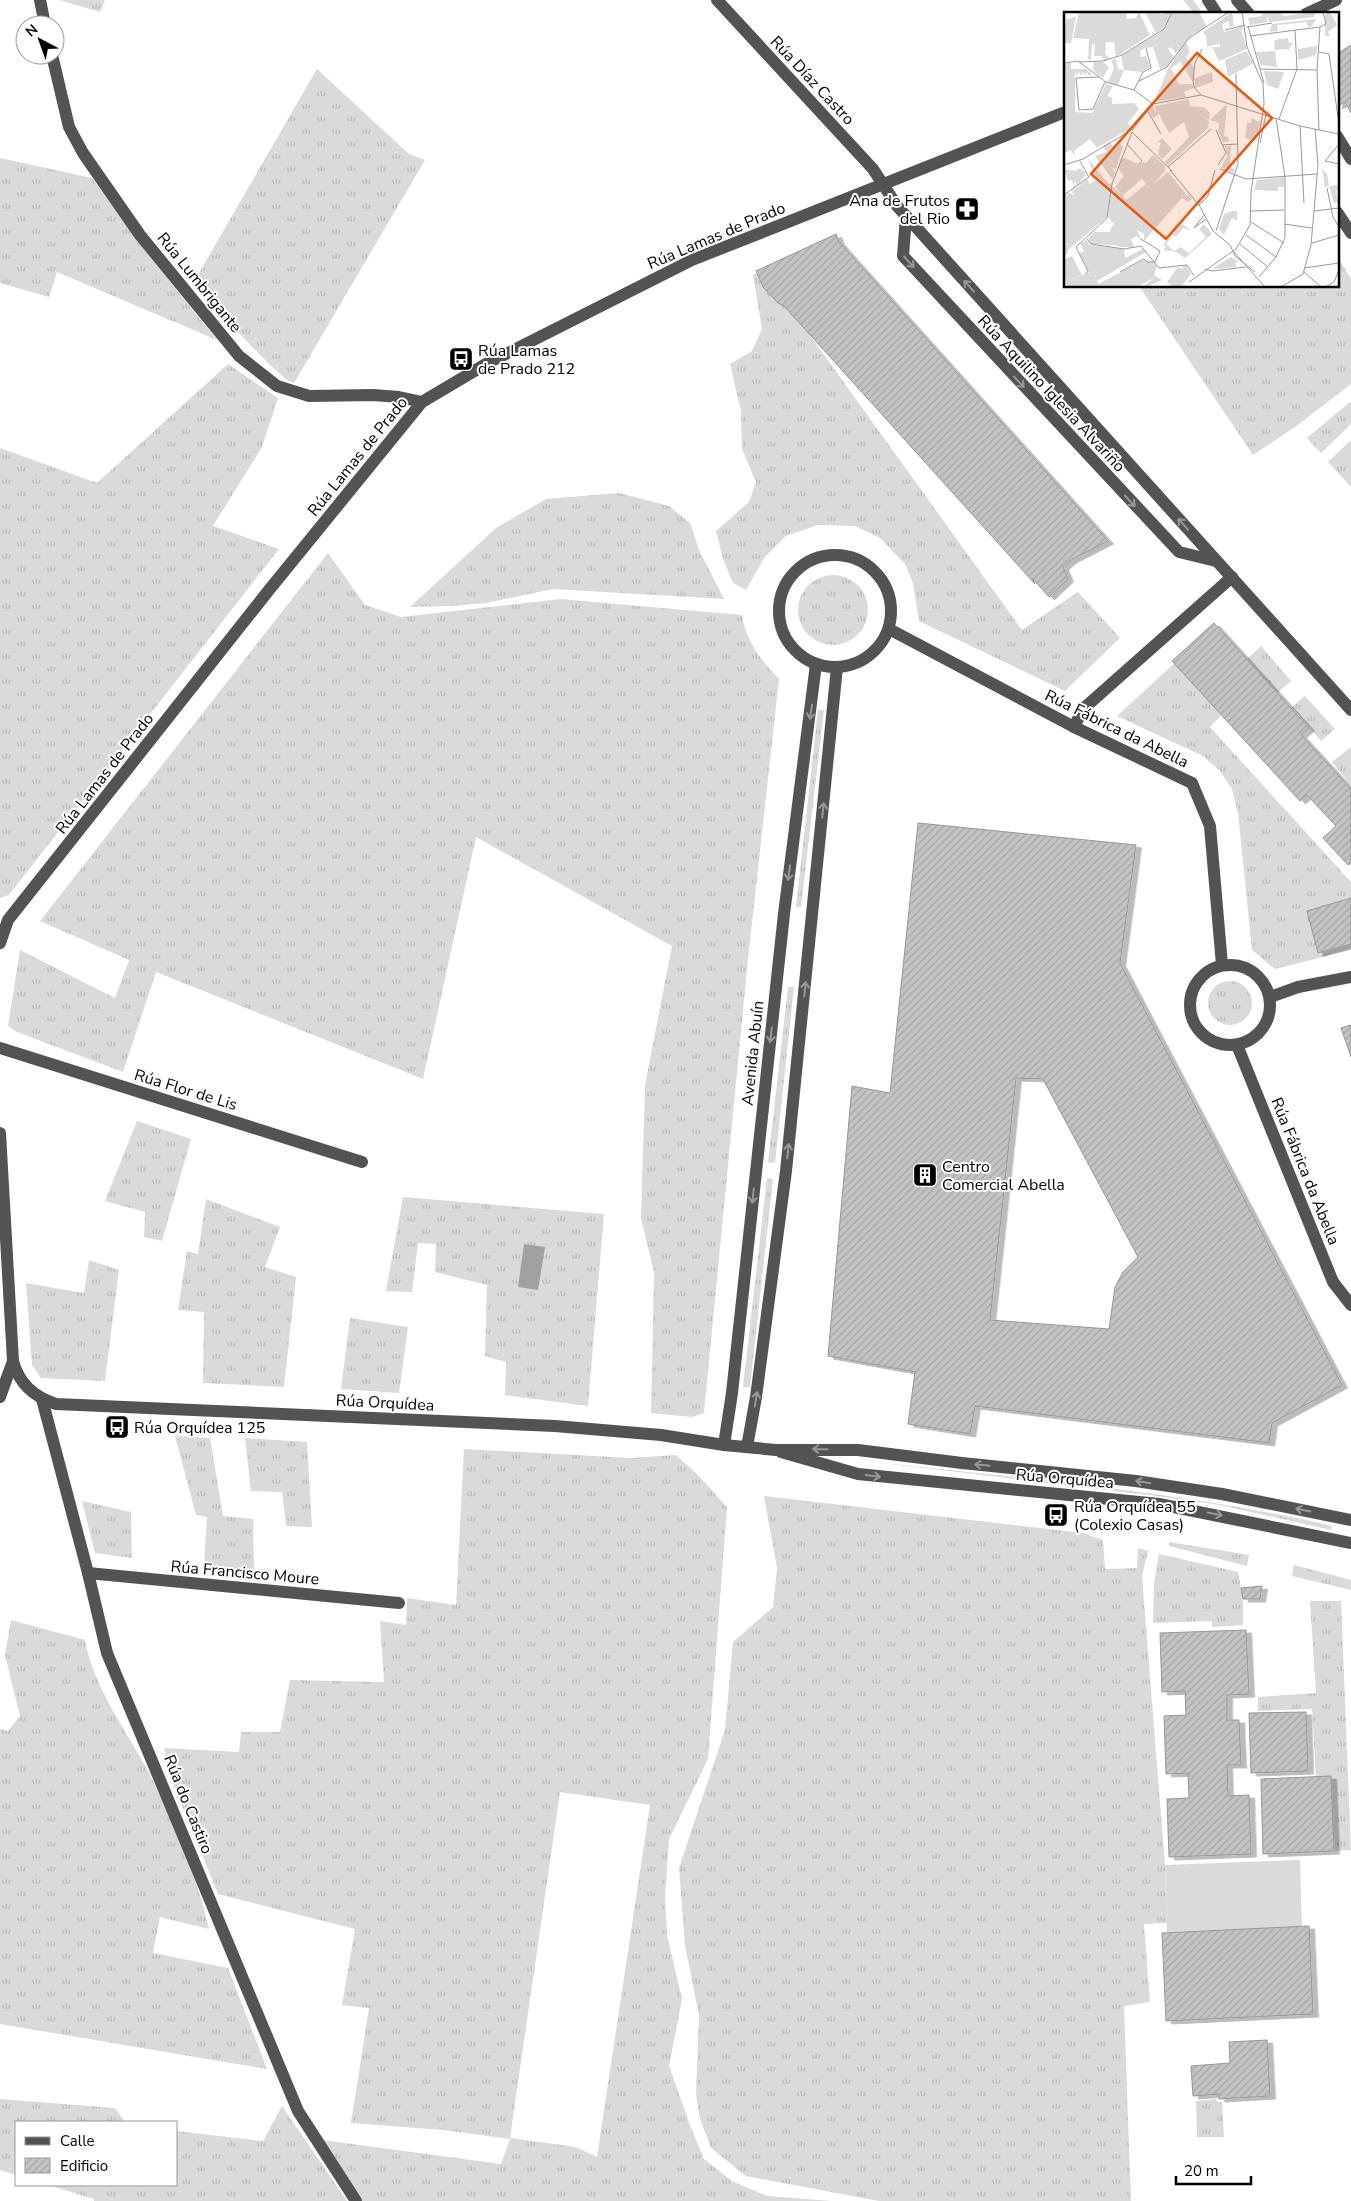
<svg xmlns="http://www.w3.org/2000/svg" width="1351" height="2201" font-family="'Nunito Sans',sans-serif">
	<defs>
		<pattern id="grass-tufts" width="24" height="20" patternUnits="userSpaceOnUse" patternTransform="scale(1.25)"><rect width="24" height="20" fill="#dadada"/><path d="M3 7l-1-3M5 7V3M7 7l1-3M15 17l-1-3M17 17v-4M19 17l1-3" fill="none" stroke="#b9b9b9"/></pattern>
		<pattern id="building-hatch" width="6" height="6" patternUnits="userSpaceOnUse" patternTransform="scale(1.25)"><rect width="6" height="6" fill="#c3c3c3"/><path d="M-1 1l2-2M0 6l6-6M5 7l2-2" fill="none" stroke="#a6a6a6"/></pattern>
		<filter id="shadow"><feDropShadow dx="5.5" dy="3" stdDeviation="0" flood-color="#0004"/></filter>
	</defs>
	<rect width="100%" height="100%" fill="#fff"/>
	<g fill="url(#grass-tufts)" fill-rule="evenodd">
		<polygon points="59,0 105,0 100,12"/>
		<polygon points="1183,0 1193,0 1202,12 1195,14"/>
		<polygon points="317,69 409,154 425,160 294,383 287,380 270,365 192,285"/>
		<polygon points="0,158 92,178 144,249 217,340 57,272 49,297 0,283"/>
		<polygon points="1337,256 1351,279 1351,384 1295,427 1253,455 1139,286 1337,286"/>
		<polygon points="763,270 1022,630 1078,592 1120,638 1065,691 919,621 913,583 905,564 880,538 855,526 818,525 786,536 764,558 746,590 733,583 723,559 716,531 749,502 756,482 742,449 741,411 730,364 752,351 762,329 753,275"/>
		<polygon points="228,364 278,398 262,447 213,526 279,549 9,895 0,898 0,448 97,483"/>
		<polygon points="1351,401 1351,424 1321,453 1307,438"/>
		<polygon points="1351,440 1351,487 1328,462"/>
		<polygon points="619,493 669,506 690,523 699,550 724,599 553,589 486,603 451,606 410,607 496,528 546,499"/>
		<path d="M328 553 365 605 401 617 560 599 742 615C746 642 761 660 779 679L748 959 704 1413 692 1417 651 1413 654 1272 641 1218 645 1085 672 946 476 837 423 1079 156 972 123 1072 17 1032 8 1026 20 950 115 998 129 960 40 921Z"/>
		<circle cx="833" cy="610" r="35"/>
		<polygon points="1261,646 1291,681 1277,693 1247,659"/>
		<polygon points="1178,660 1225,711 1210,727 1351,882 1351,950 1275,969 1252,950 1238,813 1232,789 1220,771 1203,756 1117,716"/>
		<polygon points="1305,696 1335,729 1321,741 1292,707"/>
		<polygon points="818,710 824,710 801,907 796,907"/>
		<polygon points="1351,747 1351,785 1332,762"/>
		<circle cx="1230" cy="1003" r="22"/>
		<polygon points="788,987 794,987 775,1163 768,1162"/>
		<polygon points="137,1121 191,1139 162,1241 144,1237 145,1212 105,1201"/>
		<polygon points="767,1178 773,1179 750,1387 743,1387"/>
		<polygon points="403,1197 604,1214 588,1406 505,1395 506,1362 485,1356 487,1285 435,1272 436,1244 418,1243 412,1292 386,1291"/>
		<polygon points="206,1199 280,1227 265,1267 296,1277 284,1387 203,1383 204,1312 178,1310 187,1251 198,1254"/>
		<polygon points="89,1260 119,1270 105,1381 41,1378 32,1365 26,1283 84,1293"/>
		<polygon points="350,1318 408,1327 399,1393 341,1389"/>
		<polygon points="175,1436 210,1438 223,1516 253,1519 254,1572 204,1566 207,1517 196,1515"/>
		<polygon points="245,1438 307,1442 312,1527 286,1526 282,1492 251,1491"/>
		<path d="M464 1449 631 1458 676 1455 697 1474 727 1507 708 1759 669 1839 665 1897 667 1935 682 1999 669 2066 691 2128 704 2159 732 2181 767 2196 832 2201H362L322 2140 501 2164 510 2139 443 2130 351 2123 369 2008 342 2005 355 1929 218 1894 171 1778 164 1748 239 1752 241 1732H280L290 1680 384 1682 380 1621 406 1625 407 1598 456 1605ZM560 1792 650 1805 597 2157 576 2147 510 2138Z"/>
		<path d="M806 1454C982 1476 1160 1486 1332 1526L1331 1530 1220 1505 1157 1496Z"/>
		<polygon points="764,1496 1083,1533 1103,1540 1105,1569 1137,1568 1138,1548 1148,1551 1142,1576 1165,1865 1167,1923 1144,1924 1150,2002 1124,2006 1131,2201 879,2201 746,2176 711,2148 700,2119 696,2095 699,2015 685,1945 679,1868 725,1730 733,1642 773,1607 777,1568"/>
		<polygon points="82,1501 131,1512 132,1558 95,1553"/>
		<polygon points="1169,1542 1249,1555 1247,1566 1169,1546"/>
		<polygon points="1159,1554 1238,1572 1243,1599 1243,1625 1212,1627 1212,1621 1153,1623 1154,1583"/>
		<polygon points="1294,1565 1351,1580 1351,1590 1292,1576"/>
		<polygon points="1310,1601 1341,1601 1351,1850 1334,1851 1331,1776 1316,1777 1312,1709 1258,1711 1258,1697 1316,1693"/>
		<path d="M11 1620 85 1640C93 1687 127 1731 149 1773 174 1822 197 1875 209 1929L160 1917 153 1953 228 1968 267 2069 0 2024V1729L8 1731 20 1716 5 1655Z"/>
		<polygon points="0,2099 115,2108 125,2122 16,2122 16,2175 0,2170"/>
		<polygon points="1216,2099 1217,2102 1222,2102 1224,2137 1197,2137 1196,2101"/>
		<polygon points="282,2106 347,2201 94,2201 94,2199 48,2185 176,2185 176,2131 263,2141"/>
	</g>
	<polygon fill="#dadada" points="1300,1860 1302,1927 1167,1932 1165,1865"/>
	<polygon fill="#a1a1a1" points="524,1244 545,1247 538,1290 518,1287"/>
	<g fill="url(#building-hatch)" stroke="#979797" fill-rule="evenodd" filter="url(#shadow)">
		<polygon points="1351,45 1351,113 1345,102 1337,106 1337,54"/>
		<polygon points="836,234 839,242 1108,541 1071,560 1063,567 1068,579 1049,597 1032,578 1035,584 784,306 778,303 763,287 756,271"/>
		<polygon points="1214,623 1309,728 1301,735 1351,789 1351,862 1348,865 1323,838 1336,826 1307,795 1300,801 1172,661"/>
		<path d="M918 823 1136 845 1120 963 1342 1385 1272 1423 1269 1443 975 1406 970 1434 908 1424 915 1372 828 1356 852 1086 890 1093ZM1016 1078 1043 1079 1138 1257 1123 1272 1115 1287 1109 1329 990 1320Z"/>
		<polygon points="1351,898 1351,944 1318,953 1307,911"/>
		<polygon points="1351,1025 1351,1057 1341,1028"/>
		<polygon points="1262,1586 1260,1599 1243,1599 1241,1588"/>
		<polygon points="1246,1630 1249,1694 1227,1695 1227,1720 1239,1720 1241,1765 1227,1765 1228,1796 1249,1795 1251,1854 1169,1857 1167,1799 1189,1798 1188,1773 1166,1774 1164,1716 1186,1715 1185,1691 1162,1692 1160,1633"/>
		<polygon points="1306,1712 1308,1771 1251,1773 1249,1713"/>
		<polygon points="1331,1776 1334,1851 1263,1854 1261,1779"/>
		<polygon points="1309,1926 1313,2014 1166,2021 1162,1933"/>
		<polygon points="1267,2040 1270,2096 1219,2099 1219,2094 1193,2096 1191,2066 1230,2063 1229,2042"/>
	</g>
	<g fill="none" stroke-linecap="round" stroke-linejoin="round">
		<g stroke="#535353" stroke-width="12">
			<polyline points="40,0 45,25"/>
			<polyline points="717,0 873,169 897,206 1351,710"/>
			<polyline points="1208,0 1217,14"/>
			<polyline points="1237,0 1249,14"/>
			<polyline points="1306,14 1336,0"/>
			<polyline points="52,55 69,127 83,153 140,235 239,356 277,386 309,396 373,395 399,397 422,402"/>
			<polyline points="1337,136 1351,159"/>
			<polyline points="1337,212 1351,233"/>
			<polyline points="906,216 903,256 1179,552 1216,561"/>
			<circle cx="835" cy="611" r="56"/>
			<polyline points="889,629 1074,727 1192,783 1210,826 1222,965"/>
			<polyline points="1074,727 1083,709 1232,577"/>
			<polyline points="0,943 8,920 269,590 422,402 486,364 692,260 1065,112"/>
			<circle cx="1230" cy="1005" r="40"/>
			<polyline points="1270,997 1298,987 1351,977"/>
			<polyline points="1237,1045 1333,1282 1351,1305"/>
			<polyline points="0,1048 362,1162"/>
			<polyline points="0,1133 13,1361 0,1397"/>
			<path d="M13 1361C19 1384 34 1397 56 1404L555 1426 661 1435 724 1445 776 1450H858L962 1463 1136 1481 1222 1494 1351 1520"/>
			<polyline points="42,1399 88,1573 107,1653 298,2111 356,2201"/>
			<polyline points="724,1445 732,1393 784,914 816,664"/>
			<polyline points="747,1447 756,1397 786,1171 837,667"/>
			<polyline points="781,1452 858,1474 1159,1504 1351,1543"/>
			<polyline points="88,1573 399,1603"/>
		</g>
	</g>
	<defs><path id="oneway-shaft" d="M-6 0H5M1.5-3L5.5 0L1.5 3" fill="none" stroke-width="1.6" stroke-linecap="round" stroke-linejoin="round" transform="scale(1.25)"/></defs>
	<g stroke="#989898">
		<use href="#oneway-shaft" transform="translate(909 262) rotate(48)"/>
		<use href="#oneway-shaft" transform="translate(969 286) rotate(-132)"/>
		<use href="#oneway-shaft" transform="translate(1019 382) rotate(47)"/>
		<use href="#oneway-shaft" transform="translate(1130 501) rotate(47)"/>
		<use href="#oneway-shaft" transform="translate(1183 524) rotate(-132)"/>
		<use href="#oneway-shaft" transform="translate(811 712) rotate(98)"/>
		<use href="#oneway-shaft" transform="translate(823 810) rotate(-84)"/>
		<use href="#oneway-shaft" transform="translate(789 873) rotate(98)"/>
		<use href="#oneway-shaft" transform="translate(805 989) rotate(-84)"/>
		<use href="#oneway-shaft" transform="translate(771 1035) rotate(96)"/>
		<use href="#oneway-shaft" transform="translate(788 1151) rotate(-84)"/>
		<use href="#oneway-shaft" transform="translate(753 1196) rotate(96)"/>
		<use href="#oneway-shaft" transform="translate(756 1399) rotate(-81)"/>
		<use href="#oneway-shaft" transform="translate(820 1449) rotate(-179)"/>
		<use href="#oneway-shaft" transform="translate(982 1465) rotate(-174)"/>
		<use href="#oneway-shaft" transform="translate(873 1476) rotate(7)"/>
		<use href="#oneway-shaft" transform="translate(1143 1482) rotate(-171)"/>
		<use href="#oneway-shaft" transform="translate(1303 1510) rotate(-169)"/>
		<use href="#oneway-shaft" transform="translate(1215 1514) rotate(11)"/>
	</g>
	<defs>
		<symbol id="pharmacy-square" viewBox="-11 -11 22 22"><rect x="-9" y="-9" width="18" height="18" rx="4" fill="#000" stroke="#fff"/><path d="M-2-6h4v4h4v4h-4v4h-4v-4h-4v-4h4Z" fill="#fff"/></symbol>
		<symbol id="bus-square" viewBox="-11 -11 22 22"><rect x="-9" y="-9" width="18" height="18" rx="4" fill="#000" stroke="#fff"/><path d="M-5-6H5V4H4V6H2V4H-2V6H-4V4H-5ZM-3.5-4V0h7V-4ZM-3.5 1.2v1.5H-2V1.2ZM2 1.2v1.5H3.5V1.2Z" fill="#fff"/></symbol>
		<symbol id="building-square" viewBox="-11 -11 22 22"><rect x="-9" y="-9" width="18" height="18" rx="4" fill="#000" stroke="#fff"/><path d="M-4-6H4V6H1V3H-1V6H-4ZM-2.5-4.3h1.7v1.8h-1.7ZM.8-4.3h1.7v1.8H.8ZM-2.5-1h1.7V.8h-1.7ZM.8-1h1.7V.8H.8Z" fill="#fff"/></symbol>
	</defs>
	<g fill-rule="evenodd">
		<use href="#pharmacy-square" x="953" y="195" width="28" height="28"/>
		<use href="#bus-square" x="447" y="345" width="28" height="28"/>
		<use href="#building-square" x="911" y="1161" width="28" height="28"/>
		<use href="#bus-square" x="103" y="1413" width="28" height="28"/>
		<use href="#bus-square" x="1042" y="1501" width="28" height="28"/>
	</g>
	<g text-anchor="middle" stroke-width="4" stroke-linejoin="round" paint-order="stroke">
		<g font-size="16" fill="#000" stroke="#fff">
			<text transform="translate(813 80) rotate(47)" y="6">Rúa Díaz Castro</text>
			<text transform="translate(716 235) rotate(-23)" y="6">Rúa Lamas de Prado</text>
			<text transform="translate(200 282) rotate(51)" y="6">Rúa Lumbrigante</text>
			<text transform="translate(1052 393) rotate(47)" y="6">Rúa Aquilino Iglesia Alvariño</text>
			<text transform="translate(357 456) rotate(-51)" y="6">Rúa Lamas de Prado</text>
			<text transform="translate(1117 728) rotate(26)" y="6">Rúa Fábrica da Abella</text>
			<text transform="translate(104 773) rotate(-52)" y="6">Rúa Lamas de Prado</text>
			<text transform="translate(752 1053) rotate(-84)" y="6">Avenida Abuín</text>
			<text transform="translate(186 1089) rotate(17)" y="6">Rúa Flor de Lis</text>
			<text transform="translate(1306 1171) rotate(68)" y="6">Rúa Fábrica da Abella</text>
			<text transform="translate(385 1402) rotate(3)" y="6">Rúa Orquídea</text>
			<text transform="translate(1065 1478) rotate(5)" y="6">Rúa Orquídea</text>
			<text transform="translate(245 1572) rotate(5)" y="6">Rúa Francisco Moure</text>
			<text transform="translate(189 1804) rotate(68)" y="6">Rúa do Castiro</text>
		</g>
		<g font-size="16" fill="#000" stroke="#fff" text-anchor="start">
			<text x="950" y="206" text-anchor="end">Ana de Frutos<tspan x="950" dy="18">del Rio</tspan></text>
			<text x="478" y="356">Rúa Lamas<tspan x="478" dy="18">de Prado 212</tspan></text>
			<text x="942" y="1172">Centro<tspan x="942" dy="18">Comercial Abella</tspan></text>
			<text x="134" y="1433">Rúa Orquídea 125</text>
			<text x="1074" y="1512">Rúa Orquídea 55<tspan x="1074" dy="18">(Colexio Casas)</tspan></text>
		</g>
	</g>
	<g transform="translate(1064 12)">
		<rect width="275" height="275" fill="#fff"/>
		<path d="M15 0H62L63 7 72 6 75 0 86 23 52 45 50 30H42L41 42 46 47 40 48 38 44H30L31 32H28L27 48 24 47 25 27 9 26ZM81 0 98 2 107 0 101 15 92 21ZM108 0H135L143 15 129 22 112 42 107 35 104 37 110 45 103 55 96 57 89 35 81 36 76 39 77 45 82 44 86 55 78 60 60 58 54 73 44 70 50 56 47 48 52 47 54 57 60 58 57 44 97 20ZM168 0 170 14 166 15 164 9 158 13 160 20 180 14 177 18 183 37 155 49 148 35H156L154 17 142 24 139 20ZM198 0H224L216 2 220 4 249 0 251 5 205 10 203 4V10L186 13 184 6 198 4ZM266 0 273 13 264 20 266 24H261V3ZM12 5 7 31H0L2 7ZM252 7 248 14 244 15 243 10 213 13 214 19 206 20 208 12ZM224 26 225 31H229L225 37 211 38 210 28ZM122 30 126 40 122 45 130 55 129 70 116 50 107 56 115 72H128L130 76 120 80 122 85 90 90 105 55ZM253 34 252 43 234 48V37ZM182 39 190 51 164 65 161 48ZM211 39 213 55 197 53 192 40ZM7 50V57H22L28 62 25 64 22 60 21 64 19 60 17 64 15 60 13 64 11 60V100L28 101 42 72 49 74 43 84 48 85V92L70 91 75 97 64 111 67 116 33 136 26 127 11 138V143L6 138 0 142V52ZM30 50H39L45 55 39 66 29 58ZM200 59 220 60 214 77 203 73ZM148 60 149 70 131 76 130 66ZM125 87 126 94 140 95 146 101 145 109 137 102 145 110 144 116 104 153 101 150 125 125 120 110 105 121 95 102 89 106 84 98 89 94 92 101 91 94ZM163 92 160 124 164 125 165 130H159L154 119 155 111 146 108ZM188 106 194 110 197 108 193 129 181 126 183 110 187 111ZM98 126 108 137 98 147 94 142 97 130 93 131ZM46 130 51 137 56 131 59 135 52 157 48 156 51 161 49 168 31 144 42 140 39 134ZM161 134H167L166 155 171 157 169 161 157 156 163 144ZM89 143 101 154V159L89 172 104 160 119 178 122 182 120 184 124 182 128 187 124 190 118 186 80 229V222L73 218 79 231 73 224 67 227 70 235H56L50 233 46 218 50 212 44 205 48 174 58 183 51 175 60 164 54 156 58 145 74 152 76 149 82 151ZM78 167 82 172 62 188 59 183ZM23 146 45 172 48 171 43 205 4 238 3 244 0 238V184L6 181 10 184 8 180 23 167 26 172 33 167ZM16 156 22 161 14 173 10 169 12 175 7 179 10 173 7 168 4 169 0 157 12 159ZM258 157 263 162 265 174 275 173V179L272 177 274 190 270 191 271 195 265 174 261 175ZM220 165V175H214V179L190 178 193 168ZM168 199H173V209L168 206 160 223 155 217 160 202ZM117 211 127 219 119 216 112 225 109 223 102 232 110 239 116 235 125 241 142 225 135 217 140 212 148 222 121 246 112 240 99 238 102 235 99 233ZM22 228 26 233 60 237 61 246 79 237 82 240 33 269 30 260 25 261 16 241 20 239 16 232ZM8 244 18 263 4 268V274L0 270V247ZM167 245 175 250 171 251 173 255 148 257ZM80 248 90 251 93 254 90 263 98 268 82 275H79L90 266 73 275H35L34 272ZM118 253H122L127 262 117 275H109L103 270 114 255 119 257Z" fill="#dadada" fill-rule="evenodd"/>
		<path d="M154 16 157 31 143 35 142 24ZM31 220H48L50 233 26 232 24 226ZM30 259 35 275 4 274V268Z" fill="#dadada"/>
		<path fill="none" stroke="#999" stroke-width="1" d="M184 14 200 71M183 15 208 11M161 18 181 13M186 24 256 15 262 12 259 0M255 40 265 42 275 112M15 50 39 49 58 43 100 17 108 0M0 51 14 49 42 70 70 78 89 92M196 57 253 58M35 65 12 66 15 98 29 97 41 70M75 69 103 55 125 26 165 0M70 78 79 60 87 56 82 36M137 83 130 75 129 69 131 51 138 37M83 98 97 122M215 107 233 57 231 18M236 114 240 191M152 118 162 141 154 153M255 118 253 58 256 15M68 120 108 159M196 131 202 102M63 132 78 149M275 132 261 149 275 152M158 133 174 132M0 153 19 147 69 117 89 92 137 83 236 114 275 122M104 155 147 117M156 157 182 167 253 162M106 158 135 193 149 219 166 233 171 244 191 260M263 176 269 205 275 215M0 183 25 165 16 149M135 193 144 184 151 158M186 199 220 198M250 199 275 196M141 202 130 216 142 207M187 210 220 231M220 212 248 216M152 219 174 152 172 62M182 223 212 245M23 227 27 232 60 237 77 234 95 256 123 253 130 264M248 231 275 223M176 232 204 255M170 240 201 275M240 256 275 251M141 257 148 259 182 255M56 260 80 247 83 250H91L96 239 77 227M240 260 257 275M22 262 24 259 12 235 43 206 48 172 68 120M195 265 212 245 221 226V165L212 106M125 270 172 237 186 213 187 180 200 92 199 72 183 35 178 0M217 275 239 262 247 233 254 153 251 117M261 275 270 270 275 258"/>
		<path fill="#e8590c" fill-opacity="0.15" stroke="#e8590c" stroke-width="2.5" d="M133 41 208 106 102 227 27 162Z"/>
		<rect width="275" height="275" fill="none" stroke="#000" stroke-width="2.5"/>
	</g>
	<rect x="15" y="2121" width="162" height="65" fill="#ffffff" stroke="#999999"/>
	<rect x="25" y="2137" width="25" height="8" fill="#535353" stroke="#999999"/>
	<text x="60" y="2146" font-size="15" fill="#000000">Calle</text>
	<rect x="25" y="2158" width="25" height="15" fill="url(#building-hatch)" stroke="#999999"/>
	<text x="60" y="2171" font-size="15" fill="#000000">Edificio</text>
	<g transform="translate(40 40) rotate(319)"><circle r="24" fill="#ffffff" stroke="#999999"/>
	<path d="M0-4L9 19L0 12L-9 19Z" fill="#000000"/>
	<text y="-8" font-size="14" font-weight="bold" text-anchor="middle" fill="#000000">N</text>
	</g>
	<path d="M1176 2176v8h75v-8" fill="none" stroke="#000000" stroke-width="2.5"/>
	<text x="1184" y="2176" font-size="15" fill="#000000" stroke="#ffffff" stroke-width="4" paint-order="stroke">20 m</text>
</svg>
